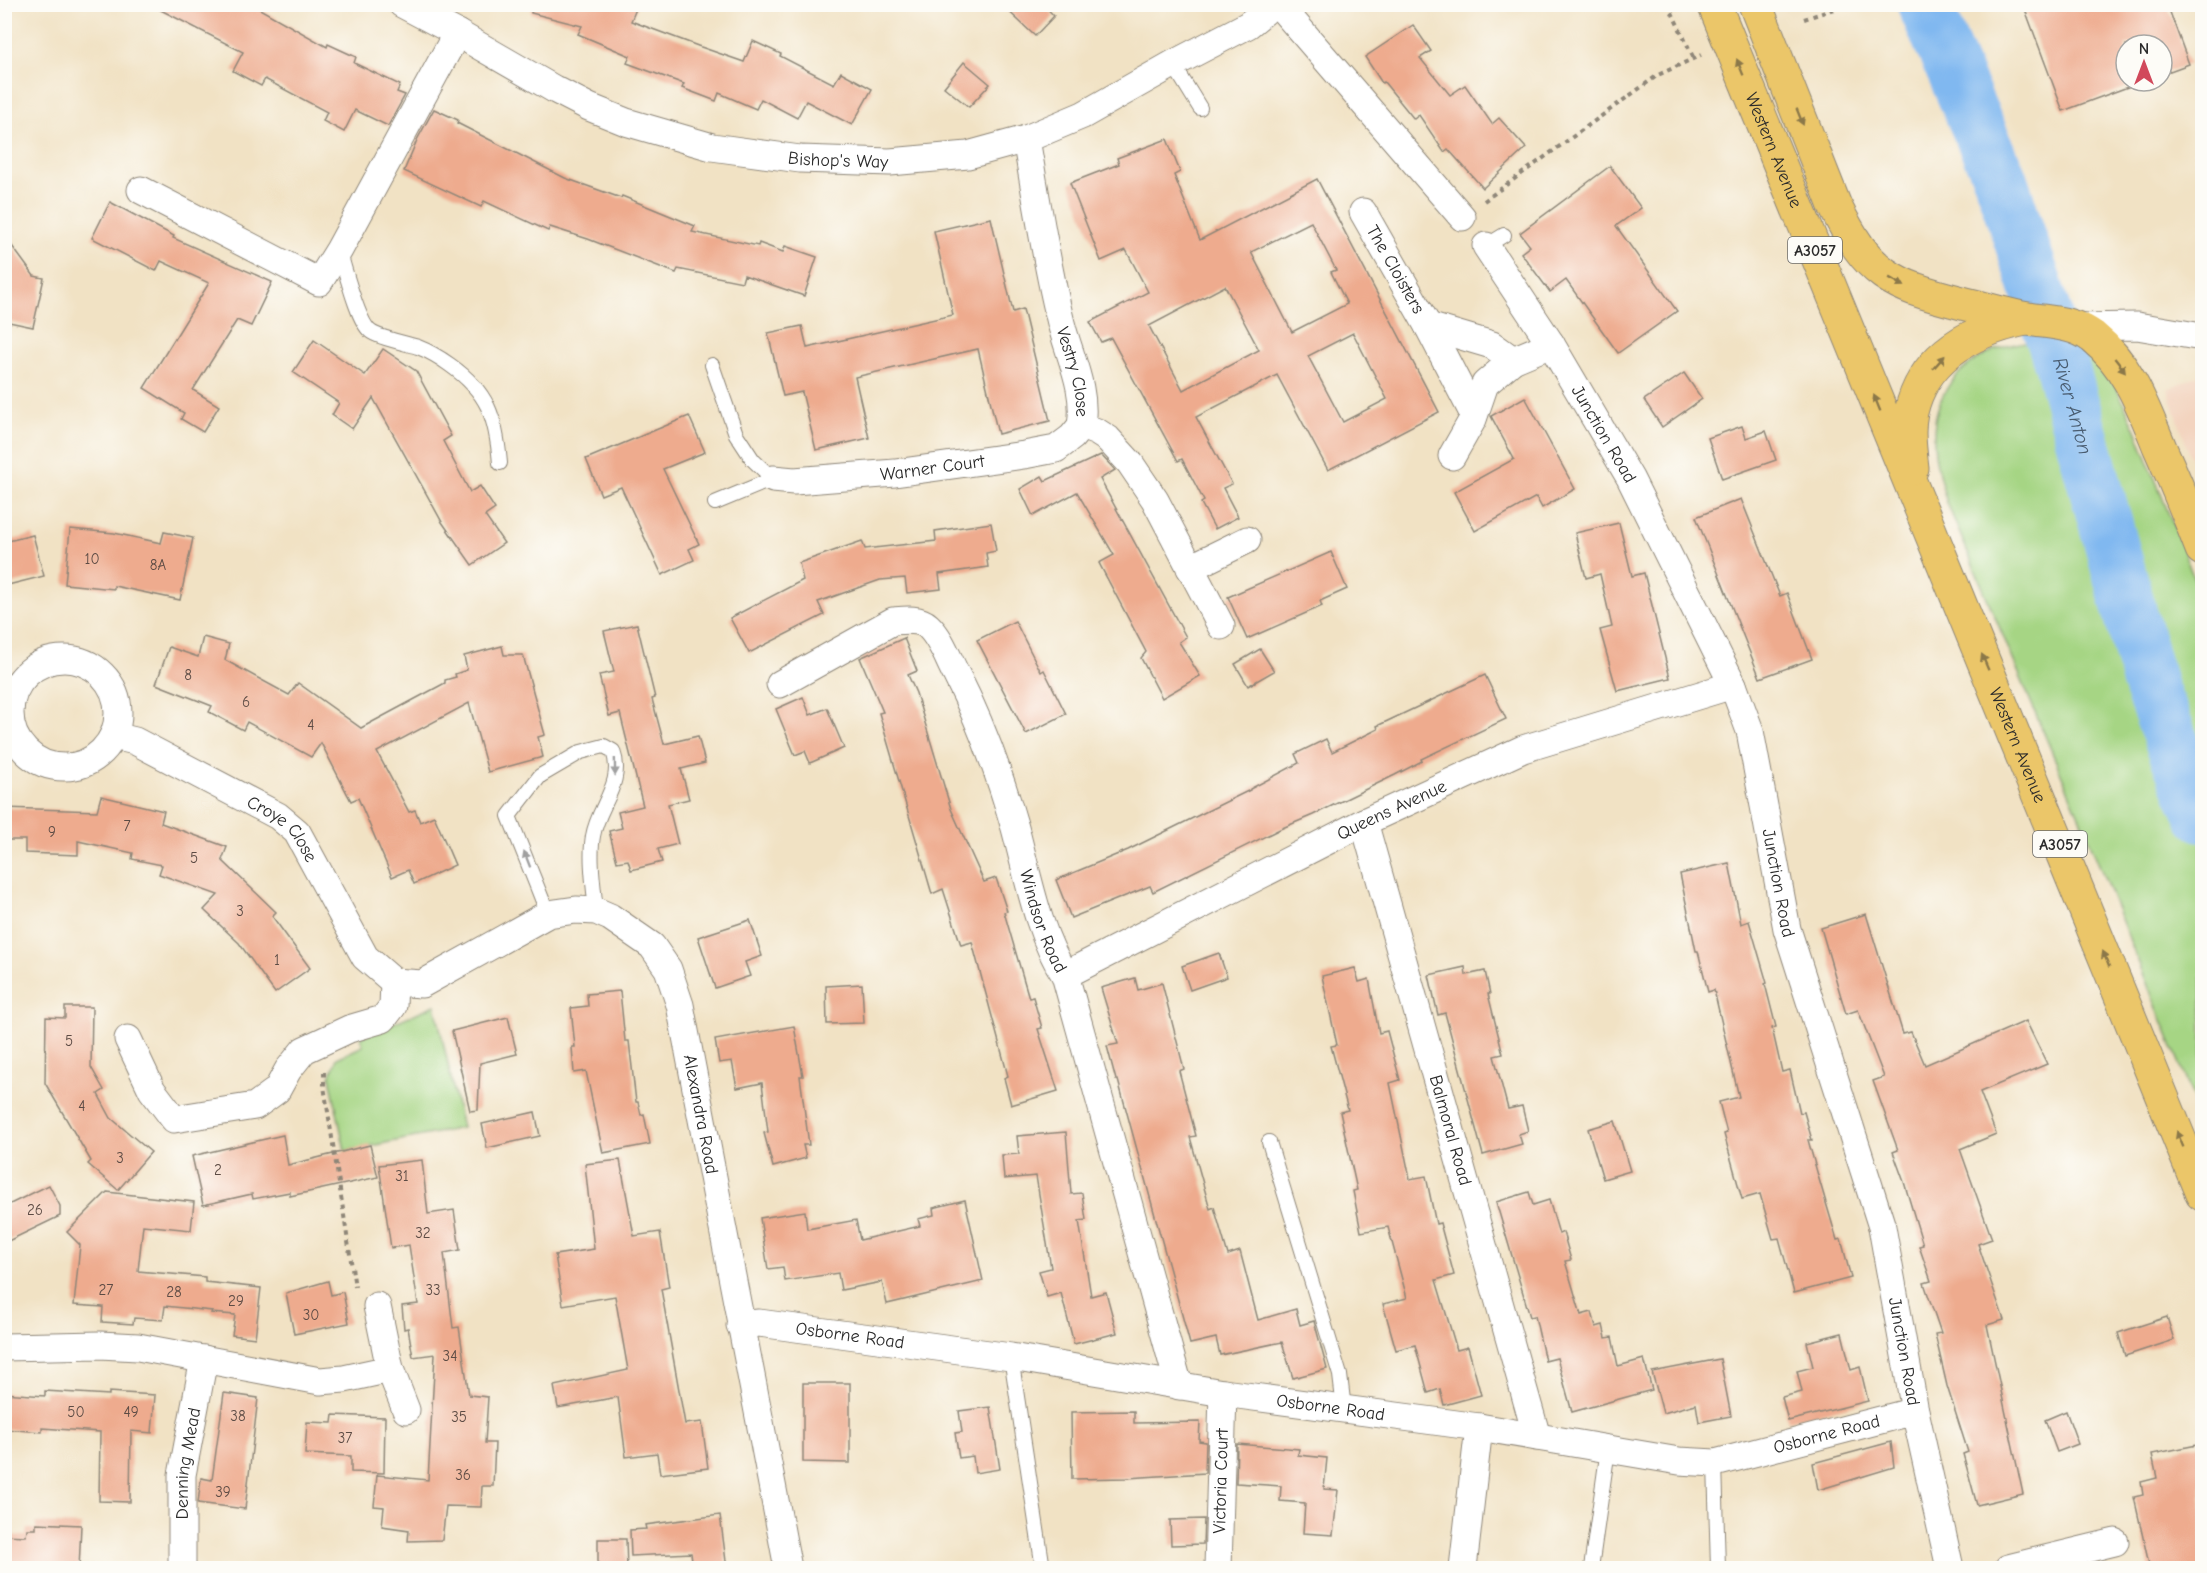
<svg xmlns="http://www.w3.org/2000/svg" width="2207" height="1573" font-family="'Comic Neue',sans-serif">
	<rect width="100%" height="100%" fill="#fdfcf7"/>
	<filter id="ink" filterUnits="userSpaceOnUse"><feTurbulence type="fractalNoise" baseFrequency=".0167" numOctaves="2"/><feDisplacementMap in="SourceGraphic" scale="12" xChannelSelector="R" yChannelSelector="G"/><feConvolveMatrix kernelMatrix="1 2 1 2 8 2 1 2 1" color-interpolation-filters="sRGB"/></filter>
	<filter id="wash" filterUnits="userSpaceOnUse"><feTurbulence type="fractalNoise" baseFrequency=".008" numOctaves="4" result="noise"/><feDisplacementMap in="SourceGraphic" scale="24" xChannelSelector="R" yChannelSelector="G"/><feGaussianBlur stdDeviation="1.35" result="paint"/><feColorMatrix in="noise" values="0 0 0 0 0 0 0 0 0 0 0 0 0 0 0 0 0 1.4 0 .05"/><feComposite in="paint" operator="in"/></filter>
	<g filter="url(#wash)">
		<rect width="100%" height="100%" fill="#f1e2c4"/>
		<polygon fill="#f3d4bf" points="2202,374 2202,493 2168,389"/>
		<g fill="#a6d584" stroke="#688058" stroke-width="1.5">
			<path d="M2044 340 2062 343 2081 350 2095 359 2110 374 2136 430 2202 599V1119L2087 835 1947 503C1942 486 1937 470 1935 453 1926 381 1978 344 2044 340Z"/>
			<polygon points="435,1005 462,1128 345,1151 330,1077 337,1058 363,1046 361,1037"/>
		</g>
		<g fill="none" stroke-linecap="round" stroke-linejoin="round">
			<path stroke="#80b8f0" stroke-width="54" id="s1" d="M1924 4 2000 178 2062 366 2151 688 2190 789 2202 815"/>
		</g>
		<g id="blocks">
			<g fill="#eeab8e" fill-rule="evenodd">
				<polygon points="149,4 251,4 327,47 328,44 356,57 354,63 400,85 397,92 405,95 388,126 355,110 344,132 323,121 327,112 265,79 261,86 233,71 243,52"/>
				<polygon points="532,4 638,4 631,21 698,46 744,62 753,41 781,54 780,56 834,84 841,72 872,89 852,125 806,101 797,118 761,99 756,109 719,93 716,101 682,88 684,84 627,63 630,56 578,34 582,26 531,13"/>
				<polygon points="1001,4 1043,4 1054,16 1035,36"/>
				<polygon points="2023,4 2167,4 2189,64 2162,74 2162,45 2126,45 2126,81 2144,81 2063,111"/>
				<polygon points="1413,25 1431,51 1420,58 1450,95 1465,85 1492,124 1499,118 1526,148 1483,188 1448,149 1444,152 1419,115 1414,119 1384,82 1382,83 1365,57"/>
				<polygon points="964,62 990,84 969,107 944,87"/>
				<polygon points="434,109 458,120 457,123 565,178 621,198 622,196 695,226 692,232 758,246 759,243 783,252 785,246 817,257 804,296 744,275 742,282 678,269 676,273 588,239 550,227 548,231 484,201 481,207 404,171 417,140"/>
				<path d="M1167 139 1180 172 1174 175 1200 240 1317 179 1439 412 1328 470 1277 375 1196 417 1232 484 1223 488 1238 517 1215 529 1201 503 1204 501 1182 459 1178 461 1111 338 1101 342 1090 322 1148 292 1126 250 1101 261 1070 183 1119 164 1117 158ZM1311 222 1336 270 1331 272 1347 304 1292 332 1251 252ZM1225 286 1259 350 1183 390 1149 326ZM1353 333 1387 399 1343 422 1308 356Z"/>
				<polygon points="1610,166 1641,208 1616,226 1677,311 1618,353 1566,280 1550,292 1521,253 1530,246 1520,233"/>
				<polygon points="110,202 174,236 173,238 272,282 251,326 237,320 193,390 219,406 203,432 181,419 184,413 144,388 209,283 161,261 156,271 92,238"/>
				<polygon points="991,218 1013,312 1023,309 1050,421 998,434 978,349 855,377 869,438 816,450 802,392 783,396 768,333 802,326 807,348 953,315 934,231"/>
				<polygon points="4,235 34,276 44,278 33,327 4,321"/>
				<polygon points="314,340 365,375 383,349 416,371 451,436 443,441 470,492 480,486 495,509 485,516 504,543 472,565 442,522 373,398 352,429 332,415 339,403 293,372"/>
				<polygon points="1684,373 1702,399 1662,427 1644,400"/>
				<polygon points="1525,397 1575,489 1542,508 1536,497 1475,531 1454,492 1514,459 1491,416"/>
				<polygon points="689,416 705,452 663,469 699,544 689,549 694,560 662,575 621,487 601,495 586,459"/>
				<polygon points="1742,426 1746,438 1766,431 1776,460 1722,479 1708,438"/>
				<polygon points="1101,455 1115,470 1100,479 1186,637 1179,642 1200,676 1162,698 1141,658 1146,652 1099,563 1114,555 1077,492 1033,516 1020,489 1042,476 1045,481"/>
				<polygon points="1741,499 1780,596 1787,593 1812,659 1760,678 1696,517"/>
				<polygon points="991,523 996,551 986,553 988,567 939,574 941,589 907,593 905,578 880,580 818,602 824,615 749,653 730,618 803,580 799,563 862,541 865,549 936,541 935,531"/>
				<polygon points="1619,523 1632,576 1644,573 1670,678 1617,691 1600,630 1612,627 1600,574 1586,578 1575,533"/>
				<polygon points="70,529 114,533 161,543 164,532 193,538 180,600 114,586 114,589 65,584"/>
				<polygon points="33,535 44,576 4,586 4,542"/>
				<polygon points="1331,552 1347,589 1320,601 1322,606 1247,639 1228,597"/>
				<polygon points="1015,621 1041,672 1044,670 1066,714 1026,734 977,640"/>
				<polygon points="637,624 655,698 652,699 664,744 698,736 705,763 681,769 689,799 668,804 678,844 658,849 662,862 631,870 628,860 617,862 609,831 622,828 618,812 643,806 620,713 609,716 599,675 614,672 604,631"/>
				<polygon points="203,637 229,644 225,660 289,695 298,683 361,728 445,683 445,680 456,677 455,674 467,670 464,656 502,646 504,655 523,655 545,735 538,737 543,757 488,772 469,703 377,752 409,812 415,810 420,822 434,816 455,865 414,884 408,870 392,877 358,798 351,801 321,743 311,757 247,722 243,730 209,712 212,706 156,684 169,647 198,657"/>
				<polygon points="904,638 917,671 908,675 916,693 951,809 984,882 996,878 1007,911 1004,912 1029,998 1033,997 1042,1028 1038,1029 1058,1091 1011,1105 1004,1078 1008,1076 972,942 961,945 943,889 932,894 879,713 883,712 860,658"/>
				<polygon points="1260,649 1274,671 1248,686 1235,664"/>
				<polygon points="1485,675 1506,719 1421,759 1422,761 1395,775 1313,815 1280,829 1153,892 1150,886 1071,918 1056,880 1128,850 1250,790 1250,789 1299,763 1295,754 1326,739 1332,752 1378,729 1377,726"/>
				<polygon points="803,697 810,715 827,708 844,748 810,763 805,751 795,755 776,709"/>
				<polygon points="101,796 164,811 161,823 227,847 222,860 276,912 272,916 310,968 275,993 239,943 204,910 218,895 159,874 162,865 132,859 133,853 78,841 78,855 25,853 25,840 4,840 4,808 97,811"/>
				<polygon points="1729,863 1741,924 1749,921 1767,983 1765,984 1776,1027 1772,1028 1782,1072 1790,1070 1800,1113 1804,1112 1812,1140 1808,1140 1819,1179 1837,1240 1841,1239 1851,1278 1794,1293 1779,1238 1773,1239 1760,1194 1742,1199 1724,1134 1727,1133 1719,1102 1739,1097 1714,990 1708,992 1698,951 1696,951 1680,874"/>
				<polygon points="1866,914 1903,1034 1911,1032 1925,1065 2026,1021 2047,1064 1980,1092 1996,1134 1960,1149 1992,1239 1978,1244 2004,1320 1987,1325 2023,1494 1977,1505 1963,1454 1968,1452 1947,1386 1935,1334 1941,1333 1924,1283 1931,1281 1919,1246 1923,1245 1904,1182 1893,1152 1898,1150 1873,1081 1884,1077 1858,1010 1846,1014 1821,928"/>
				<polygon points="750,920 762,956 745,962 750,976 715,988 698,937"/>
				<polygon points="1219,953 1227,977 1190,990 1182,966"/>
				<polygon points="1465,967 1466,975 1485,971 1490,994 1488,994 1503,1054 1494,1056 1508,1109 1522,1106 1528,1131 1519,1134 1522,1144 1483,1155 1445,1013 1438,1015 1429,975"/>
				<polygon points="1355,968 1359,982 1369,979 1379,1033 1387,1031 1400,1080 1390,1083 1410,1179 1426,1176 1436,1224 1440,1223 1454,1275 1436,1280 1457,1350 1468,1347 1481,1395 1444,1405 1440,1389 1428,1393 1415,1345 1396,1350 1383,1304 1407,1298 1388,1227 1361,1232 1353,1191 1357,1190 1340,1112 1348,1110 1331,1046 1337,1045 1322,976"/>
				<polygon points="1135,978 1138,990 1162,983 1184,1069 1179,1071 1196,1136 1190,1137 1210,1209 1214,1207 1228,1255 1240,1251 1258,1320 1296,1309 1300,1325 1314,1321 1327,1369 1293,1378 1282,1342 1220,1355 1216,1338 1190,1344 1118,1080 1116,1080 1107,1046 1118,1044 1101,988"/>
				<polygon points="862,984 864,1023 827,1024 826,986"/>
				<polygon points="620,991 625,1041 629,1041 636,1102 638,1102 641,1115 644,1114 650,1144 603,1153 586,1071 574,1073 572,1047 575,1047 571,1008 588,1006 587,994"/>
				<polygon points="65,1007 92,1007 91,1067 104,1090 98,1094 111,1118 151,1152 118,1190 88,1164 91,1161 45,1083 46,1017 65,1018"/>
				<polygon points="508,1017 517,1054 480,1063 478,1110 470,1111 452,1031"/>
				<polygon points="794,1026 803,1076 800,1076 809,1145 803,1145 806,1158 773,1167 764,1133 768,1132 762,1083 737,1088 732,1061 719,1063 715,1040"/>
				<polygon points="535,1112 540,1136 487,1148 482,1124"/>
				<polygon points="1615,1121 1630,1171 1603,1179 1588,1129"/>
				<polygon points="1066,1132 1071,1194 1082,1193 1086,1220 1079,1221 1091,1296 1106,1292 1117,1333 1074,1344 1061,1293 1047,1297 1039,1271 1051,1268 1036,1176 1004,1179 1002,1155 1019,1154 1017,1136"/>
				<polygon points="283,1135 288,1165 370,1145 378,1177 290,1196 290,1192 253,1199 252,1194 203,1205 192,1156"/>
				<polygon points="422,1160 428,1214 454,1210 460,1250 444,1253 453,1328 459,1327 469,1395 488,1397 485,1443 495,1443 493,1486 482,1486 481,1507 446,1506 442,1540 408,1541 409,1530 382,1526 384,1507 374,1506 377,1475 428,1480 435,1354 413,1357 408,1328 404,1329 402,1306 418,1304 409,1245 391,1248 379,1165"/>
				<polygon points="620,1160 634,1236 660,1232 669,1287 661,1289 685,1424 702,1422 708,1468 660,1474 657,1453 626,1457 618,1397 558,1408 554,1386 628,1370 615,1296 563,1305 555,1255 594,1249 585,1164"/>
				<polygon points="49,1185 60,1206 60,1216 4,1243 4,1207"/>
				<polygon points="107,1192 194,1202 191,1230 143,1225 138,1271 205,1277 205,1282 261,1288 255,1338 232,1335 235,1315 211,1313 212,1311 165,1306 163,1320 134,1318 133,1324 102,1322 103,1307 74,1305 80,1245 67,1232"/>
				<polygon points="1529,1192 1533,1205 1549,1200 1559,1234 1563,1232 1571,1260 1565,1261 1581,1315 1592,1312 1596,1327 1603,1325 1606,1338 1612,1337 1618,1366 1644,1359 1652,1390 1572,1412 1557,1358 1545,1361 1535,1316 1530,1317 1496,1202"/>
				<polygon points="965,1200 983,1281 887,1304 882,1282 841,1290 838,1273 785,1281 783,1267 768,1269 760,1218 805,1211 807,1229 856,1220 860,1240 920,1226 918,1219 934,1215 933,1208"/>
				<polygon points="328,1281 331,1295 343,1292 349,1323 294,1334 286,1293"/>
				<polygon points="2167,1317 2174,1340 2125,1356 2118,1333"/>
				<polygon points="1842,1333 1851,1370 1860,1367 1868,1401 1788,1421 1782,1397 1802,1392 1797,1371 1813,1367 1807,1342"/>
				<polygon points="1720,1359 1731,1416 1699,1422 1696,1404 1663,1413 1652,1372"/>
				<polygon points="803,1383 850,1383 850,1463 803,1462"/>
				<polygon points="45,1391 109,1395 109,1392 155,1395 152,1433 131,1431 130,1502 99,1501 100,1432 42,1428 42,1432 4,1429 4,1393 45,1396"/>
				<polygon points="224,1393 258,1398 245,1509 198,1503 201,1478 212,1480"/>
				<polygon points="990,1407 1000,1469 975,1473 973,1456 959,1458 955,1433 962,1432 959,1411"/>
				<polygon points="1134,1411 1134,1423 1200,1422 1199,1441 1206,1442 1205,1473 1127,1478 1072,1479 1071,1412"/>
				<polygon points="2066,1411 2078,1444 2057,1452 2045,1420"/>
				<polygon points="333,1415 385,1417 384,1473 351,1472 351,1456 305,1454 307,1422 332,1423"/>
				<polygon points="1891,1442 1894,1467 1818,1490 1813,1463"/>
				<polygon points="1237,1444 1299,1449 1298,1455 1327,1458 1324,1489 1338,1490 1333,1535 1303,1533 1305,1503 1280,1501 1281,1486 1236,1483"/>
				<polygon points="2202,1444 2202,1569 2150,1569 2134,1497 2143,1495 2141,1482 2157,1478 2152,1454"/>
				<polygon points="720,1515 727,1569 693,1569 691,1553 631,1556 630,1530 646,1529 645,1525"/>
				<polygon points="1204,1519 1203,1544 1171,1545 1170,1520"/>
				<polygon points="36,1523 81,1525 79,1569 4,1569 4,1535 26,1536 27,1529 36,1529"/>
				<polygon points="598,1539 626,1539 627,1569 598,1569"/>
			</g>
		</g>
	</g>
	<g filter="url(#ink)">
		<use href="#blocks" fill-opacity="0" stroke="#8e8678" stroke-width="1.5"/>
		<g fill="none" stroke-linecap="round" stroke-linejoin="round">
			<defs>
				<g id="service">
					<polyline points="1173,64 1200,108"/>
					<polyline points="1486,246 1504,235"/>
					<path d="M339 250C345 268 357 320 370 331 376 337 408 344 418 347 431 352 439 357 450 365 488 392 496 417 500 463"/>
					<polyline points="712,365 736,434 753,460 773,479 715,503"/>
					<path d="M548 914 509 816 540 776 581 752 604 746 613 751C625 783 598 806 593 836 589 858 594 889 596 911"/>
					<polyline points="1269,1142 1340,1375 1344,1409"/>
					<polyline points="1011,1357 1042,1562 1047,1568"/>
					<polyline points="1715,1463 1718,1568"/>
					<polyline points="1591,1568 1608,1449"/>
				</g>
				<g id="minor">
					<path id="s2" d="M402 4 457 33 554 89 589 107 626 122 712 147 800 159 890 162 968 155 1026 139 1083 115 1173 64 1248 25 1264 12 1265 4"/>
					<polyline points="1278,4 1462,217"/>
					<path id="s3" d="M1026 139C1037 201 1046 263 1061 323 1070 358 1087 390 1081 426L1097 432 1108 439 1130 463 1155 500 1221 626"/>
					<polyline points="141,190 319,282 339,250 457,33"/>
					<path id="s4" d="M1363 212 1428 326 1474 415"/>
					<path id="s5" d="M1486 246 1551 344 1630 478 1733 685 1750 731 1787 929 1882 1227 1915 1411 1950 1568"/>
					<polyline points="1428,326 1492,345 1513,360"/>
					<polyline points="2077,327 2137,326 2202,337"/>
					<polyline points="1452,456 1473,419 1485,384 1513,360 1551,344"/>
					<path id="s6" d="M773 479 794 481 895 473 1024 455 1056 449 1072 437 1081 426"/>
					<polyline points="1190,568 1247,540"/>
					<circle cx="64" cy="713" r="54"/>
					<path id="s7" d="M780 684 893 621C905 620 919 618 928 626 941 638 948 659 956 674 981 723 1000 775 1015 828 1028 876 1038 934 1065 975L1179 1386"/>
					<path id="s8" d="M114 736 135 741 278 816 297 832 365 957 394 982"/>
					<path id="s9" d="M1364 822 1537 1437"/>
					<path id="s10" d="M1065 975 1364 822 1523 749 1733 685"/>
					<path id="s11" d="M394 982 422 984 548 914 576 910 596 911 610 917 652 946 668 969 680 1005 788 1568"/>
					<polyline points="128,1039 152,1090 174,1119 255,1106 277,1090 288,1070 304,1050 349,1029 383,1019 393,1006 394,982"/>
					<path id="s12" d="M740 1325 759 1323 1011 1357 1223 1393 1479 1427 1679 1461 1715 1463 1915 1411"/>
					<polyline points="4,1347 100,1345 138,1347 320,1381 344,1379 390,1369 377,1306"/>
					<polyline points="390,1369 406,1410"/>
					<path id="s13" d="M182 1568V1475L204 1359"/>
					<path id="s14" d="M1218 1568 1223 1393"/>
					<polyline points="1463,1568 1479,1427"/>
					<polyline points="2008,1568 2115,1542"/>
				</g>
				<g id="primary">
					<path id="s15" d="M1714 4 2202 1194"/>
					<path d="M1755 4 1835 206C1868 274 1890 285 1962 303 1984 308 2006 315 2028 319 2051 323 2073 322 2093 337 2129 366 2143 407 2160 448 2175 481 2189 515 2202 549"/>
					<path d="M1912 468C1910 450 1907 430 1911 412 1924 355 1973 330 2025 319"/>
				</g>
			</defs>
			<use href="#service" stroke="#8e8678" stroke-width="16"/>
			<use href="#minor" stroke="#8e8678" stroke-width="29"/>
			<use href="#primary" stroke="#8e8678" stroke-width="35"/>
			<g stroke="#8e8678" stroke-width="4" stroke-dasharray="4.5 4.5" stroke-linecap="butt">
				<polyline points="1668,4 1694,59"/>
				<polyline points="1804,19 1849,4"/>
				<polyline points="1484,201 1658,75 1701,55"/>
				<polyline points="324,1072 324,1086 355,1287"/>
			</g>
			<use href="#service" stroke="#fff" stroke-width="14"/>
			<use href="#minor" stroke="#fff" stroke-width="27"/>
			<use href="#primary" stroke="#ebc669" stroke-width="33"/>
		</g>
		<defs><path id="oneway-solid" d="M-6-.8H1V-3.2L6.5 0L1 3.2V.8H-6Z" transform="scale(1.5)"/></defs>
		<g fill="#8b784a">
			<use href="#oneway-solid" transform="translate(1740 67) rotate(-112)"/>
			<use href="#oneway-solid" transform="translate(1800 117) rotate(68)"/>
			<use href="#oneway-solid" transform="translate(1897 282) rotate(29)"/>
			<use href="#oneway-solid" transform="translate(1939 362) rotate(-48)"/>
			<use href="#oneway-solid" transform="translate(2120 365) rotate(52)"/>
			<use href="#oneway-solid" transform="translate(1877 403) rotate(-112)"/>
			<use href="#oneway-solid" transform="translate(1985 662) rotate(-113)"/>
			<use href="#oneway-solid" transform="translate(2106 959) rotate(-112)"/>
			<use href="#oneway-solid" transform="translate(2180 1139) rotate(-112)"/>
		</g>
		<g fill="#a0a0a0">
			<use href="#oneway-solid" transform="translate(615 767) rotate(89)"/>
			<use href="#oneway-solid" transform="translate(527 859) rotate(-111)"/>
		</g>
	</g>
	<g text-anchor="middle" stroke-width="4.5" stroke-linejoin="round" paint-order="stroke">
		<g font-size="15" fill="#5c4b44">
			<text x="92" y="564">10</text>
			<text x="158" y="570">8A</text>
			<text x="188" y="680">8</text>
			<text x="246" y="707">6</text>
			<text x="311" y="730">4</text>
			<text x="127" y="831">7</text>
			<text x="52" y="837">9</text>
			<text x="194" y="863">5</text>
			<text x="240" y="916">3</text>
			<text x="277" y="965">1</text>
			<text x="69" y="1046">5</text>
			<text x="82" y="1111">4</text>
			<text x="120" y="1163">3</text>
			<text x="218" y="1175">2</text>
			<text x="402" y="1181">31</text>
			<text x="35" y="1215">26</text>
			<text x="423" y="1238">32</text>
			<text x="106" y="1295">27</text>
			<text x="433" y="1295">33</text>
			<text x="174" y="1297">28</text>
			<text x="236" y="1306">29</text>
			<text x="311" y="1320">30</text>
			<text x="450" y="1361">34</text>
			<text x="76" y="1417">50</text>
			<text x="131" y="1417">49</text>
			<text x="238" y="1421">38</text>
			<text x="459" y="1422">35</text>
			<text x="345" y="1443">37</text>
			<text x="463" y="1480">36</text>
			<text x="223" y="1497">39</text>
		</g>
		<g fill="#fdfcf7" stroke="#6a6a68" stroke-width="1.5">
			<rect x="1788" y="237" width="54" height="26" rx="4.5"/>
			<rect x="2033" y="831" width="54" height="26" rx="4.5"/>
		</g>
		<g font-size="16" font-weight="bold" fill="#2b2b2b">
			<text x="1815" y="256">A3057</text>
			<text x="2060" y="850">A3057</text>
		</g>
		<g font-size="18" fill="#2b2b2b" stroke="#fdfcf7">
			<text dy="6" stroke="none"><textPath href="#s15" startOffset="158">Western Avenue</textPath></text>
			<text dy="6" stroke="none"><textPath href="#s2" startOffset="470">Bishop's Way</textPath></text>
			<text dy="6" stroke="none"><textPath href="#s4" startOffset="66">The Cloisters</textPath></text>
			<text dy="6" stroke="none"><textPath href="#s3" startOffset="238">Vestry Close</textPath></text>
			<text dy="6" stroke="none"><textPath href="#s5" startOffset="222">Junction Road</textPath></text>
			<text dy="6" stroke="none"><textPath href="#s6" startOffset="160">Warner Court</textPath></text>
			<text dy="6" stroke="none"><textPath href="#s15" startOffset="801">Western Avenue</textPath></text>
			<text dy="6" stroke="none"><textPath href="#s10" startOffset="366">Queens Avenue</textPath></text>
			<text dy="6" stroke="none"><textPath href="#s8" startOffset="195">Croye Close</textPath></text>
			<text dy="6" stroke="none"><textPath href="#s5" startOffset="708">Junction Road</textPath></text>
			<text dy="6" stroke="none"><textPath href="#s7" startOffset="484">Windsor Road</textPath></text>
			<text dy="6" stroke="none"><textPath href="#s11" startOffset="464">Alexandra Road</textPath></text>
			<text dy="6" stroke="none"><textPath href="#s9" startOffset="320">Balmoral Road</textPath></text>
			<text dy="6" stroke="none"><textPath href="#s12" startOffset="111">Osborne Road</textPath></text>
			<text dy="6" stroke="none"><textPath href="#s5" startOffset="1194">Junction Road</textPath></text>
			<text dy="6" stroke="none"><textPath href="#s12" startOffset="597">Osborne Road</textPath></text>
			<text dy="6" stroke="none"><textPath href="#s12" startOffset="1101">Osborne Road</textPath></text>
			<text dy="6" stroke="none"><textPath href="#s13" startOffset="105">Denning Mead</textPath></text>
			<text dy="6" stroke="none"><textPath href="#s14" startOffset="87">Victoria Court</textPath></text>
		</g>
		<g font-size="20" font-style="italic" fill="#495c70" stroke="#fdfcf7">
			<text dy="7" stroke="none"><textPath href="#s1" startOffset="429">River Anton</textPath></text>
		</g>
	</g>
	<rect width="2207" height="1573" fill="none" stroke="#fdfcf7" stroke-width="24"/>
	<g transform="translate(2144 63)"><circle r="28" fill="#fdfcf7" stroke="#a9a8a5" stroke-width="1.5"/>
	<path d="M0-4.5L10 22L0 15L-10 22Z" fill="#d1495b"/>
	<text y="-9" font-size="16" font-weight="bold" text-anchor="middle" fill="#2b2b2b">N</text>
	</g>
</svg>
